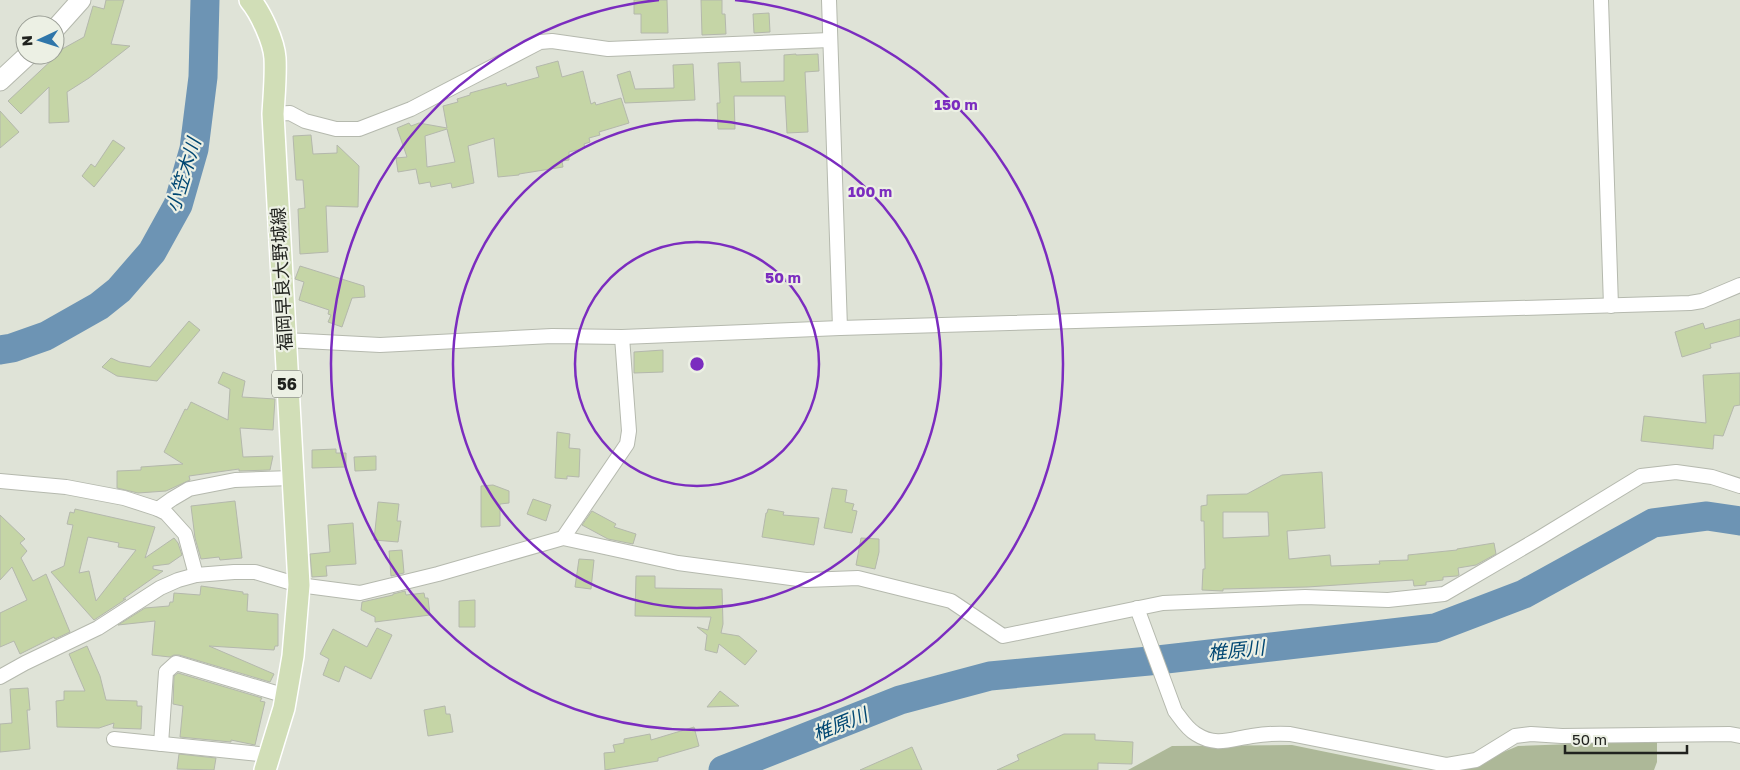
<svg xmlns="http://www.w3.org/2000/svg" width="1740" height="770" font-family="'Golos Text','Noto Sans JP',sans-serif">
	<rect width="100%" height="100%" fill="#dfe3d7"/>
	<g fill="#adb898">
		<polygon points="1657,741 1657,762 1654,770 1460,770 1518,746"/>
		<polygon points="1292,745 1414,770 1128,770 1172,746"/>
	</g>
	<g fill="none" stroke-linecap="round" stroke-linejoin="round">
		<g stroke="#6d94b4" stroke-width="29">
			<polyline points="0,350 12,348 46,336 99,306 119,290 152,252 178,205 194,149 203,77 205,0"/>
			<polyline points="723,770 900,700 990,676 1149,661 1435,628 1524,594 1653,523 1707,516 1740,521"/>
		</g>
	</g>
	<g fill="#c5d5a6" stroke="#b4b8ac" fill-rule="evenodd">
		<polygon points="106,0 124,0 111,44 130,46 89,78 67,92 69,122 49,123 49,87 21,114 8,101 55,57 55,53 84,37 93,6 104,9"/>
		<polygon points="634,0 667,0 668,33 641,33 641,14 634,14"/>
		<polygon points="701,0 722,0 722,14 725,14 726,34 702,35"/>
		<polygon points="769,13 770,32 754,33 753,14"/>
		<polygon points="796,54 796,55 818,54 819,71 805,72 808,132 787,133 785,96 734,96 735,129 718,129 717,103 720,103 718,63 740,62 741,82 784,81 784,55"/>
		<path d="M558 61 562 77 583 71 591 104 595 102 596 105 621 98 629 123 599 132 600 135 589 138 590 142 584 144 585 148 569 152V160L562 161 563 167 519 174V175L498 177 494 138 468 146 474 183 452 188 451 183 431 187 430 182 419 184 416 169 398 172 396 158 407 157 397 128 409 123 411 126 419 123 447 128 443 106 458 102 457 99 470 95V93L506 83 507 86 539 77 536 67ZM447 129 455 162 427 167 425 136Z"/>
		<polygon points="693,64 695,100 625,103 617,75 630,71 635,89 674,88 673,65"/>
		<polygon points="0,111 19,132 0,148"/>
		<polygon points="311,135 313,154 337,153 337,145 359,166 358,207 326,206 328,252 300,254 298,209 305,208 303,180 296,180 293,136"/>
		<polygon points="113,140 125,148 94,187 82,176 91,164 95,167"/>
		<polygon points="300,266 364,286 365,297 352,298 342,327 328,322 331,315 328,314 329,310 299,300 304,282 295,279"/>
		<polygon points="1740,319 1740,336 1710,344 1711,348 1682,357 1675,332 1703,323 1705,329"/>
		<polygon points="189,321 200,330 157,381 117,376 102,367 111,358 120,362 150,367"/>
		<polygon points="663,350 663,372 634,373 634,352"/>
		<polygon points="223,372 245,381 242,397 275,399 273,430 240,428 243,457 273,456 270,470 239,471 239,469 189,476 190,480 166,491 138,493 117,488 117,471 141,470 141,467 183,464 164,452 185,409 187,410 191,402 228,420 230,389 218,383"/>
		<polygon points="1740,373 1740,405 1734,406 1723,436 1714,435 1713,449 1641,441 1644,416 1706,423 1703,375"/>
		<polygon points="557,432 570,434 569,448 580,449 579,477 567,476 567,479 555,478"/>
		<polygon points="336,449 336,453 346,453 346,467 312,468 312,450"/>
		<polygon points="376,456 376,470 355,471 354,457"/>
		<path d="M1322 472 1325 528 1287 531 1289 559 1330 555 1331 566 1380 564 1379 561 1408 560V555L1457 550V549L1494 543 1496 554 1476 565 1458 568 1459 575 1457 576 1443 577V580L1426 582V585L1414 586 1413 580 1307 587 1223 589V591L1202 590 1203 569H1205L1204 521H1201V506L1207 505V495L1247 494 1282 475ZM1223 512H1268L1269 536 1223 538Z"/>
		<polygon points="493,485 509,491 509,503 500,504 500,526 481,527 481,486"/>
		<polygon points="832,488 847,490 845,502 854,504 852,510 857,511 852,533 824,528"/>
		<polygon points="533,499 551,505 546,521 527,514"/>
		<polygon points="235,501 242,558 220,560 219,557 201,559 195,538 191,506"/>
		<polygon points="378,502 399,504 397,521 401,521 398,542 374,540"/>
		<path d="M75 509 155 527 145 558 174 538 178 543 182 555 169 564 153 566V569L163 571 123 599H126L94 620 51 572 64 566 73 525 67 524 70 512 74 513ZM88 537 119 543 118 547 136 550 96 601 89 571 79 573Z"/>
		<polygon points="768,509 784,512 783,515 819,518 814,545 762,537 766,513 767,513"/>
		<polygon points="592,511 616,524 614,527 636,534 633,544 608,539 582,525"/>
		<polygon points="0,515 25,539 20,543 27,551 21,558 33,581 46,574 70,632 55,639 54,637 20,654 14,641 0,647 0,613 27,600 12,567 0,580"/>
		<polygon points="353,523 356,564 326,566 327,576 312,577 310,554 330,552 328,525"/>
		<polygon points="861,538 879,539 879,552 875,569 856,565"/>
		<polygon points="402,550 404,573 391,576 389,551"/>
		<polygon points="579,559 594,560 591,589 575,587"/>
		<polygon points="636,576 655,576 655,588 722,589 723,624 721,633 739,636 757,651 745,665 719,644 717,653 705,650 707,635 697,627 708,630 711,617 635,616"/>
		<polygon points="201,586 243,592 243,594 248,594 247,611 278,614 278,646 275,646 274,650 209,646 274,674 270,682 179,655 174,655 170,657 152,655 155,621 118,625 145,608 169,606 170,602 173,602 174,593 200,595"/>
		<polygon points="405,591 406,595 424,593 425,598 428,598 430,615 375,622 375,617 361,610 362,602 393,595 393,594"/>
		<polygon points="475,600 475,627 459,627 459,601"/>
		<polygon points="377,628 392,635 371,679 345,666 339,682 323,675 329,659 320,654 333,629 367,647"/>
		<polygon points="87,646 100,676 106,700 137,701 137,706 142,706 141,729 113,728 114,723 99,728 57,727 56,701 64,700 64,691 85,691 69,654"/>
		<polygon points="178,673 262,698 260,701 265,702 255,745 231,740 231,742 180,737 183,706 173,704 174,676"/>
		<polygon points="28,688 30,710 27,710 30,749 0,752 0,724 12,723 10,689"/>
		<polygon points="720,691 739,706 707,707"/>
		<polygon points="445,706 446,714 450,714 453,732 428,736 424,710"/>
		<polygon points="694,727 699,746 658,758 658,761 605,770 604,753 615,752 613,745 624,743 624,739 650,734 651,740"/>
		<polygon points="1064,734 1095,734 1095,740 1133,742 1132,764 1098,763 1098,770 997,770 1019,760 1017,755"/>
		<polygon points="912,747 922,770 860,770"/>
		<polygon points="179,754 216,758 214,770 177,769"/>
	</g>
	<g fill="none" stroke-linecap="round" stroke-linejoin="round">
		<defs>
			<g id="street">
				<polyline points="829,0 840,328"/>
				<polyline points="1601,0 1611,306"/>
				<polyline points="273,114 290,113 305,121 336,129 359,129 411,109 540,42 552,41 608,49 830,40"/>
				<polyline points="285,340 380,345 552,336 622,337 840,328 1690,303 1702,301 1740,285"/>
				<polyline points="0,481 66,487 124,498 158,509 166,513 185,534 196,575"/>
				<polyline points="158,509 172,499 189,489 235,480 292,478"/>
				<polyline points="563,538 627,444 629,431 622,337"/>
				<path d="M1137 608 1175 711C1181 719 1187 729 1196 734 1216 747 1231 739 1252 736 1265 734 1277 733 1290 734L1447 765 1476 760 1515 736 1531 734 1562 736 1730 734 1740 736"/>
				<polyline points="0,677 25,663 98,628 160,588 178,580 196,575 234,572 255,572 299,585 360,593 438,574 563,538 678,563 806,580 858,578 951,601 1003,636 1163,603 1305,597 1388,600 1444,594 1538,539 1641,476 1676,472 1712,477 1740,486"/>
				<polyline points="114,739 269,755"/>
				<polyline points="161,744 166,672 176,663 286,696"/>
			</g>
			<g id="secondary">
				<polyline points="55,29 81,0"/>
				<polyline points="0,81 28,55"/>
			</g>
			<path id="primary" d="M250 0C261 13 274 42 275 58 276 76 274 96 273 114L299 585 293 656 284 708 265 770"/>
		</defs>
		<use href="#street" stroke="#b5b9ae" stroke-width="16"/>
		<use href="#secondary" stroke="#b5b9ae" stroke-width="21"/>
		<use href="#primary" stroke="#fff" stroke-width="24"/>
		<use href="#street" stroke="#fff" stroke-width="14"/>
		<use href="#secondary" stroke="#fff" stroke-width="19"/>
		<use href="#primary" stroke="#d1deb7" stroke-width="21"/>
	</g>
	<g fill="none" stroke="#7b2cbf" stroke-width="2.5">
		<circle cx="697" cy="364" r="122"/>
		<circle cx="697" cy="364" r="244"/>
		<path d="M735 0A366 366 0 1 1 659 0"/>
	</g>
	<g text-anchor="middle" stroke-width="4.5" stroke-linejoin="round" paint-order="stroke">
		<rect fill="#ecf0e4" stroke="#5d6059" stroke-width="1" x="272" y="370.5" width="30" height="27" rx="4"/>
		<g font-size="16" font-weight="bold" fill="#20221e">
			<text x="287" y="390">56</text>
		</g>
		<g font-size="18" fill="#20221e" stroke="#ecf0e4">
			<text transform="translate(282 279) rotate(-93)" y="6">福岡早良大野城線</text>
		</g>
		<g font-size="19" font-style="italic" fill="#004772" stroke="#ecf0e4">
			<text transform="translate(183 175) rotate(-73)" y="7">小笠木川</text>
			<text transform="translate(1236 650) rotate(-6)" y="7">椎原川</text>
			<text transform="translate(840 724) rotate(-22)" y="7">椎原川</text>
		</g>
	</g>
	<circle cx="697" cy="364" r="8" fill="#7b2cbf" stroke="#ecf0e4" stroke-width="2.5"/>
	<g font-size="15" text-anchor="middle" font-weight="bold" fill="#7b2cbf" stroke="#ecf0e4" stroke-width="4.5" stroke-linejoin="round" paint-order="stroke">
		<text x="956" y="110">150 m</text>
		<text x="870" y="197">100 m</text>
		<text x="783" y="283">50 m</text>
	</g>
	<g transform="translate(40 40) rotate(266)"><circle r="24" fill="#ecf0e4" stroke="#9a9e95"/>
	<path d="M0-4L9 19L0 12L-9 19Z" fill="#2f76aa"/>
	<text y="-8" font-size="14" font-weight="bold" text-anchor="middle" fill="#20221e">N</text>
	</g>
	<path d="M1565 745v8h122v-8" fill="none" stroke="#20221e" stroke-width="2.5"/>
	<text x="1572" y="745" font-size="15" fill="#20221e" stroke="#ecf0e4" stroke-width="4" paint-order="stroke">50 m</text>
</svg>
